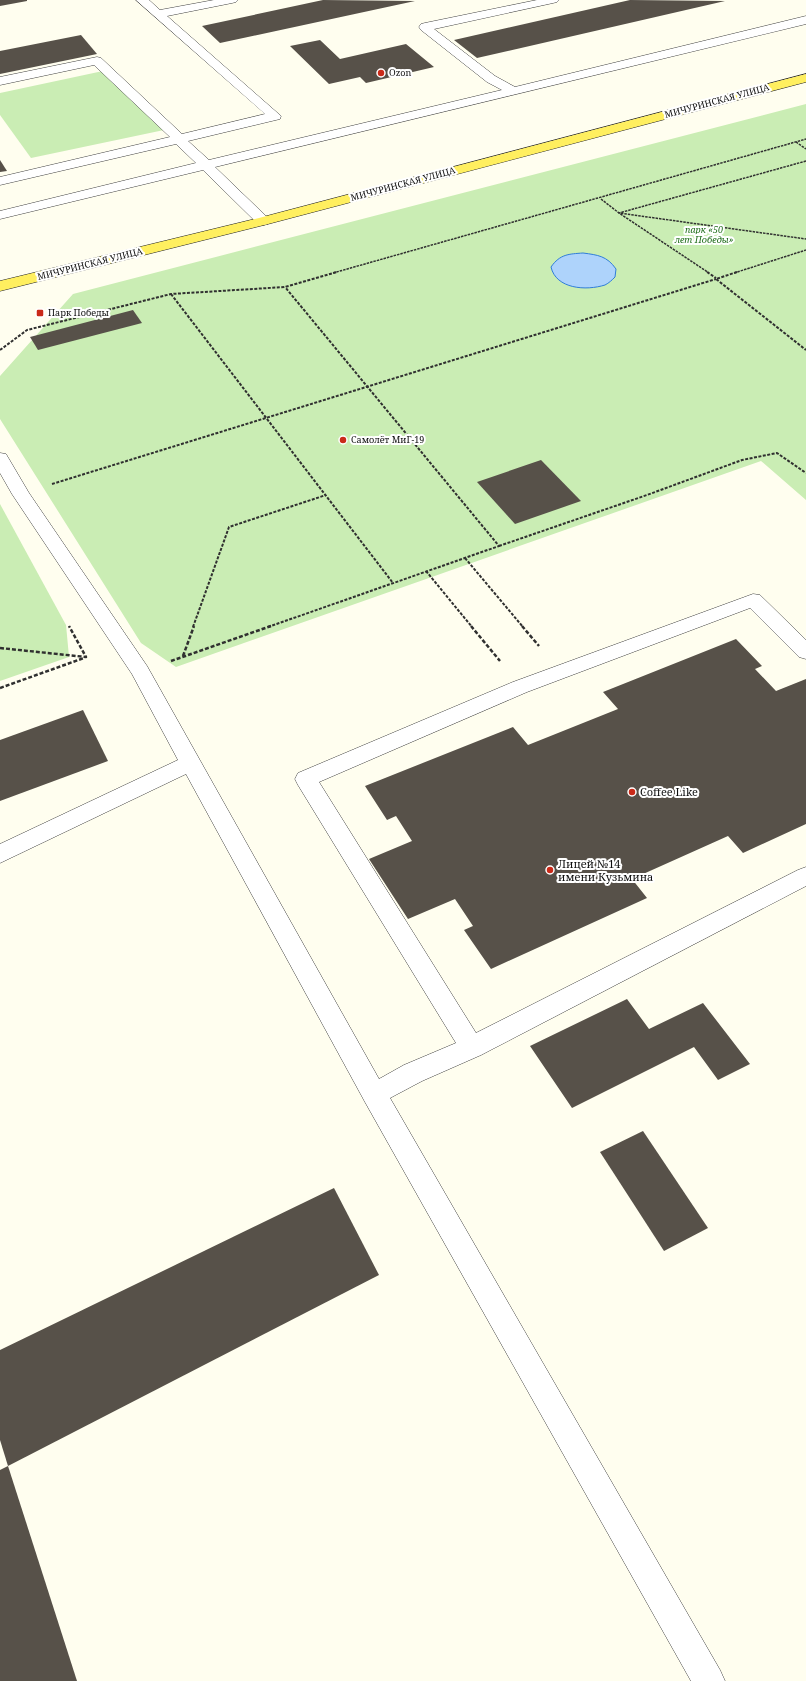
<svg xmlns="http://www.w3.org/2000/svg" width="806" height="1681" font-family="'Noto Serif',serif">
	<rect width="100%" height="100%" fill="#fffeef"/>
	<g fill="#caedb4">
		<polygon points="103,71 164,130 31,158 0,115 0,93"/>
		<polygon points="806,104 806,500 761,461 176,667 141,643 0,419 0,376 73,294"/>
		<polygon points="0,504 66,625 69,657 0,681"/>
	</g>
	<path fill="#aed3fb" stroke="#2f7dd9" d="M583 253C598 255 607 256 616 269L615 277C612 280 609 283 605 285 586 291 556 289 551 267 560 254 569 254 583 253Z"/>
	<g fill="#575149">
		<polygon points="0,0 27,0 27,1 0,6"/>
		<polygon points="323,0 415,1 220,43 202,26"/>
		<polygon points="630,0 725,1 477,58 454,40"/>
		<polygon points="81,35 97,54 0,74 0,51"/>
		<polygon points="320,40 340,59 406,44 434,67 366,83 360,77 329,84 290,46"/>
		<polygon points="0,160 7,171 0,172"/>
		<polygon points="133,310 142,323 38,350 30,337"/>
		<polygon points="541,460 581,501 515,524 477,482"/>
		<polygon points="736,639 762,666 755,669 776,691 806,679 806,824 743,853 728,836 632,879 647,898 491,969 464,930 473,926 455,899 408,919 369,859 412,841 396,816 387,820 365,786 513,727 528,745 618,709 603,692"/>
		<polygon points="83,710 108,761 0,801 0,740"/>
		<polygon points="627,999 649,1029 703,1003 750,1064 718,1080 694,1047 572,1108 530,1046"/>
		<polygon points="643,1131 708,1228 664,1251 600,1152"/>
		<polygon points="334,1188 379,1275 8,1466 0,1440 0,1350"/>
		<polygon points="8,1466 77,1681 0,1681 0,1470"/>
	</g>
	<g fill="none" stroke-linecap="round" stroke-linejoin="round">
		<defs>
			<g id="minor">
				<polygon points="136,0 149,0 160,10 214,0 238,0 236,2 232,3 167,16 281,116 280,119 188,141 209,160 502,90 487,82 421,30 419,27 421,24 425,23 537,0 559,0 557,2 553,3 434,29 495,76 515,87 806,16 806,24 215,167 268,218 270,221 268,224 263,225 258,224 203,170 0,219 0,211 196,163 176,144 0,185 0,177 170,137 94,65 0,85 0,77 97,57 101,58 182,134 265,114"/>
				<polygon points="0,453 6,454 29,493 147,666 379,1079 404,1065 456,1043 298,785 295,779 298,773 513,682 753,594 760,595 806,640 806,659 799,657 750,608 527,692 319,782 476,1033 798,870 806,867 806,886 481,1055 422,1081 390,1098 720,1670 725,1681 691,1681 365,1102 186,774 0,863 0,844 178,760 132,674 12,494 0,473"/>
			</g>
			<polygon id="major" points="806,74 806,82 268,224 0,291 0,281 259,218"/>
		</defs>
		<use href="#minor" stroke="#414141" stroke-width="1"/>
		<use href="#major" stroke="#1f1f1f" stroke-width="1"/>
		<g stroke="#303030" stroke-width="1.5" stroke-dasharray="2.5 1" stroke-linecap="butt">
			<polyline points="796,142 806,149"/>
			<polyline points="806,161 619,213 806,239"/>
			<polyline points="601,199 619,213 709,273"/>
			<polyline points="333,273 806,139"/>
			<polyline points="734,273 806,250"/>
		</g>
		<g stroke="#303030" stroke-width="2" stroke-dasharray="3 1.5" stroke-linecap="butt">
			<polyline points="707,272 716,278"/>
			<polyline points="737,272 716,279 806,350"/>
			<polyline points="171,294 393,583"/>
			<polyline points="0,350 27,330 171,294 285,287 337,272"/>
			<polyline points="52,484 716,279"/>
			<polyline points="499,546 647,495 742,460 777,453 806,473"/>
			<polyline points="465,558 523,627"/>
			<polyline points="426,571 472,627"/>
			<polyline points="193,627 229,527 326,495"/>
			<polyline points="268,627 499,546 285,287"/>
		</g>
		<g stroke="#303030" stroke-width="2.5" stroke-dasharray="4 2" stroke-linecap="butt">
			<polyline points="471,626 500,661"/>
			<polyline points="522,626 539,646"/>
			<polyline points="0,648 86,657 69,626"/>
			<polyline points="183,656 194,626"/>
			<polyline points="171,661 271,626"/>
			<polyline points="0,688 84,658"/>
		</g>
		<use href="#minor" fill="#fff" fill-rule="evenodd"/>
		<use href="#major" fill="#ffef5f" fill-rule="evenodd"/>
	</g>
	<g fill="#ca2a19" stroke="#fff" stroke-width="1.5">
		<circle cx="381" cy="73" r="4"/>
		<rect x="36" y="309" width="8" height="8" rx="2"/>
		<circle cx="343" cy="440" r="4"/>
		<circle cx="632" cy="792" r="4"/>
		<circle cx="550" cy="870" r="4"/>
	</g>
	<g text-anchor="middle" stroke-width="4" stroke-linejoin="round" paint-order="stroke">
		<g font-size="9" fill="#0e0e0e" stroke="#fff" text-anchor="start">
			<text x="389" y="76">Ozon</text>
			<text x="48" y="316">Парк Победы</text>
			<text x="351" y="443">Самолёт МиГ-19</text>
		</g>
		<g font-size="9" fill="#0e0e0e" stroke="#fff">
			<text transform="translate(717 101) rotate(-15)" y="3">МИЧУРИНСКАЯ УЛИЦА</text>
			<text transform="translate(403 184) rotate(-15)" y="3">МИЧУРИНСКАЯ УЛИЦА</text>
			<text transform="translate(90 264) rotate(-14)" y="3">МИЧУРИНСКАЯ УЛИЦА</text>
		</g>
		<g font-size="9" font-style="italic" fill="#1d6c18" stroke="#fff">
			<text x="704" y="233">парк «50<tspan x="704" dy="10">лет Победы»</tspan></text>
		</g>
		<g font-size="11" fill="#0e0e0e" stroke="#fff" text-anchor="start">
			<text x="640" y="796">Coffee Like</text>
			<text x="558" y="868">Лицей №14<tspan x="558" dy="13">имени Кузьмина</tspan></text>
		</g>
	</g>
</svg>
